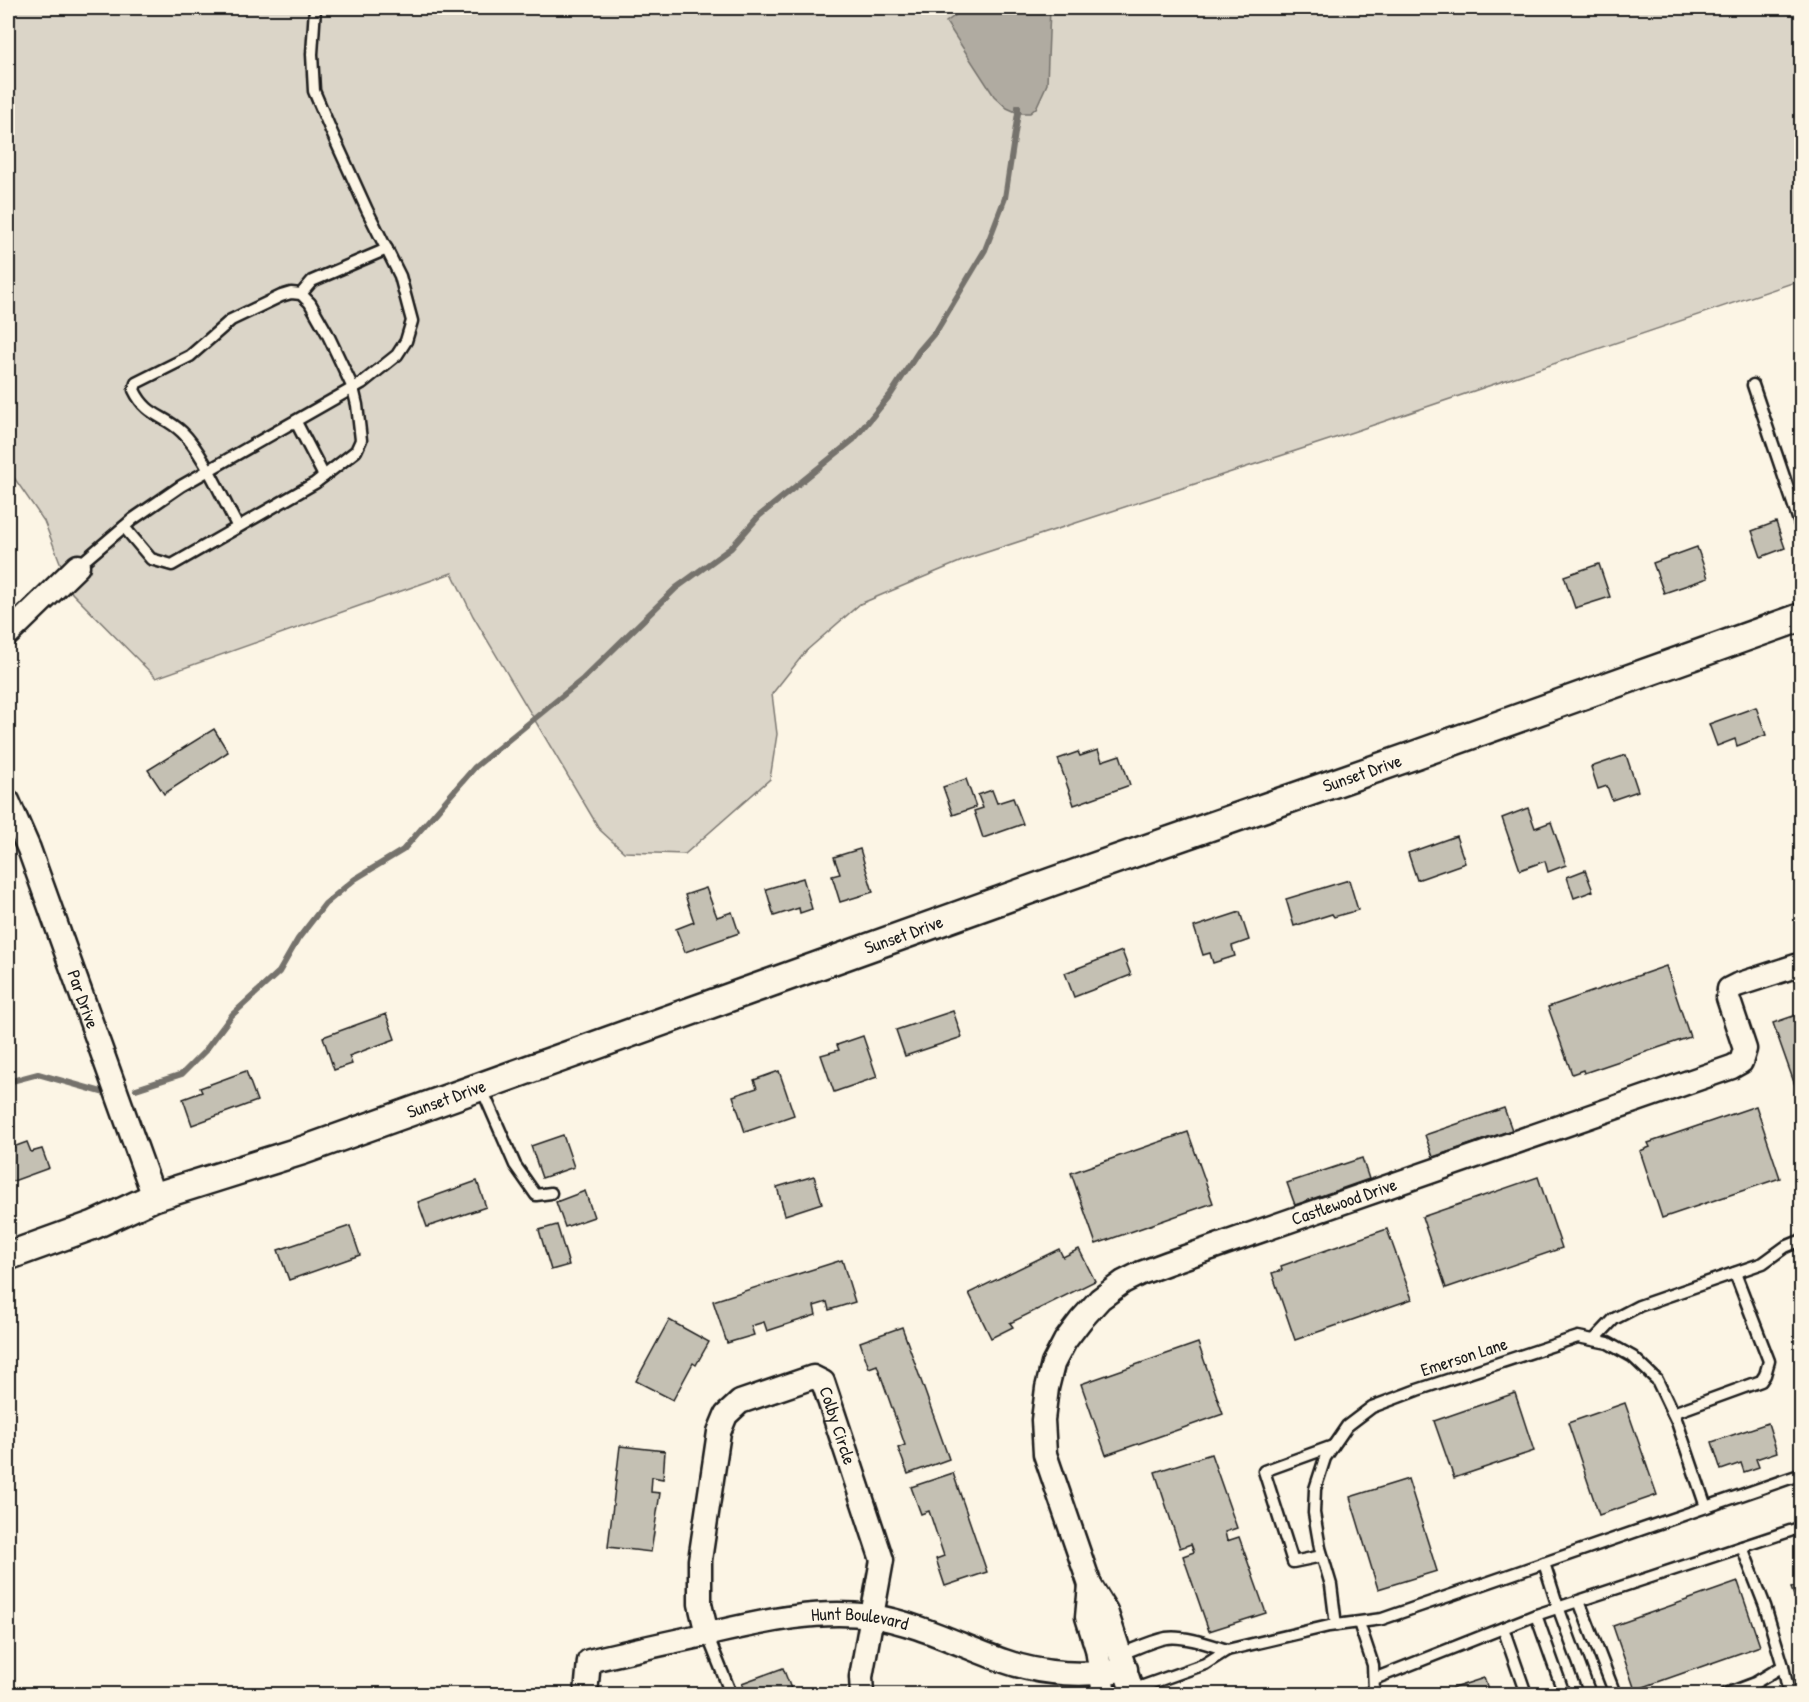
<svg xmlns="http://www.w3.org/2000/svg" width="1809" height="1702" font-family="'Patrick Hand',sans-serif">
	<rect width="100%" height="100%" fill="#fcf5e5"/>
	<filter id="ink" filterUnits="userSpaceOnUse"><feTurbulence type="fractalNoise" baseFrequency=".0167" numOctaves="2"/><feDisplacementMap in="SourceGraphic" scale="12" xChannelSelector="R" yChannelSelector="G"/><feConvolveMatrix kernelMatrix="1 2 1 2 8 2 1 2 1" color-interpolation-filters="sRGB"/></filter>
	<g filter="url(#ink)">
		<polygon fill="#dbd5c8" stroke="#7c7872" stroke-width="1.5" points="8,8 1801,8 1801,280 1335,438 969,558 860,604 806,651 772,694 777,734 770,779 685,854 624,852 600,830 473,616 452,573 156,678 72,593 44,521 8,469"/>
		<polygon fill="#b0aba1" stroke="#75726c" stroke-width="1.5" points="966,8 1050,8 1047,84 1036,108 1030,113 1018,113 1007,108 994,96 946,22"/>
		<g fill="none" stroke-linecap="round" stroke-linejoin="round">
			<g stroke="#75726c" stroke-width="6">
				<polyline points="8,1082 38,1074 105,1093"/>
				<polyline points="136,1089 182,1074 205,1051 232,1015 279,972 298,939 325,904 355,879 403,850 475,767 583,679 676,588 731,548 759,516 853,440 891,394 919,351 937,330 985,250 1005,198 1018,113 1018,107"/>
			</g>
		</g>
		<g fill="#c4c0b3" stroke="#1c1c1c" stroke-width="1.5">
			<polygon points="1776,522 1785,548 1761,557 1752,531"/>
			<polygon points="1697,547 1708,578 1664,593 1653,563"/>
			<polygon points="1599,564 1610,597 1575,608 1564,576"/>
			<polygon points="1756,707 1766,735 1737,746 1735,739 1717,746 1709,724"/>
			<polygon points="214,729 228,752 164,794 148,770"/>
			<polygon points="1098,750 1102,761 1120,755 1130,785 1074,805 1058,759 1078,752 1080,756"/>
			<polygon points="1626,755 1638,791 1612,800 1607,786 1598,789 1591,767"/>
			<polygon points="966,779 976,807 953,815 943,787"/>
			<polygon points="992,790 997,803 1013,798 1023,824 983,838 974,811 983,808 978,795"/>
			<polygon points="1528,808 1535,828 1551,822 1566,865 1548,872 1545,861 1520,870 1502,818"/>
			<polygon points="1456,836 1465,863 1417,880 1408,853"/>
			<polygon points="860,849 873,892 840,902 832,876 840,874 834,857"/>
			<polygon points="1585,870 1593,891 1574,898 1567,877"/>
			<polygon points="803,878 812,909 800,913 799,908 774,916 766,889"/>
			<polygon points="1349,880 1358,910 1334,917 1332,914 1294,926 1286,899"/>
			<polygon points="706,888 717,917 732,912 739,933 685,952 676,929 694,922 685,895"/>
			<polygon points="1240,912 1249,940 1232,946 1235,956 1213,963 1210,953 1203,955 1194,927"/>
			<polygon points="1122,951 1131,975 1074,997 1065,973"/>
			<polygon points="1666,966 1690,1037 1584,1073 1583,1070 1572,1074 1548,1007"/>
			<polygon points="953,1011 962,1037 905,1056 896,1030"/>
			<polygon points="1802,1013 1802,1105 1773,1023"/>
			<polygon points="386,1014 395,1039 349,1056 352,1064 334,1070 323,1037"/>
			<polygon points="863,1036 877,1077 834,1092 821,1055 839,1050 837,1045"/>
			<polygon points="246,1071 257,1101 192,1125 183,1099 202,1092 200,1088"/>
			<polygon points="779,1071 794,1115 745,1132 733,1096 757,1088 754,1080"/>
			<polygon points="1756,1106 1780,1178 1662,1218 1640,1151 1650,1147 1648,1143"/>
			<polygon points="1504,1108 1512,1130 1433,1157 1425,1135"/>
			<polygon points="1188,1132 1213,1203 1096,1244 1071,1173"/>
			<polygon points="563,1135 574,1167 542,1178 531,1146"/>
			<polygon points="27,1142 31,1152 42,1149 49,1168 8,1183 8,1149"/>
			<polygon points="1362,1158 1369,1179 1295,1205 1287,1183"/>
			<polygon points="814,1176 822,1203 785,1215 777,1187"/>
			<polygon points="1538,1177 1562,1248 1446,1288 1422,1217"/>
			<polygon points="477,1181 486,1207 427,1227 418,1202"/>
			<polygon points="585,1191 594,1217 565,1227 556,1202"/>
			<polygon points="557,1225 569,1265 551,1270 539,1230"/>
			<polygon points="350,1226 360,1255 289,1280 278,1250"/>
			<polygon points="1387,1229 1412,1299 1295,1340 1272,1273 1282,1270 1281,1266"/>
			<polygon points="1059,1249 1063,1257 1079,1249 1095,1281 1010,1323 1013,1327 991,1338 969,1293"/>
			<polygon points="842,1260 855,1302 829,1310 827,1302 814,1306 816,1315 767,1331 764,1322 751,1326 754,1335 727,1343 713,1301"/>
			<polygon points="669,1320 709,1342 696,1365 693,1363 673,1400 636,1381"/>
			<polygon points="902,1327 949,1459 908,1474 898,1448 905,1445 877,1365 869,1368 860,1342"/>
			<polygon points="1198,1343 1223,1414 1106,1455 1081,1384"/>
			<polygon points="1515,1393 1534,1451 1454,1478 1434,1421"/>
			<polygon points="1625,1403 1657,1495 1599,1515 1568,1423"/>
			<polygon points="1768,1423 1777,1452 1756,1459 1759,1467 1744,1472 1741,1463 1721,1470 1712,1442"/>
			<polygon points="620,1446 665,1451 663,1479 652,1477 651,1492 660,1493 651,1552 608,1547"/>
			<polygon points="1211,1454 1237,1528 1225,1532 1227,1541 1239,1537 1266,1613 1209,1631 1183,1556 1194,1552 1191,1544 1180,1548 1155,1472"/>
			<polygon points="953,1473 987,1572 945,1586 936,1559 944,1556 929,1511 921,1514 911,1487"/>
			<polygon points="1408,1479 1437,1571 1378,1589 1350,1497"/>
			<polygon points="1738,1582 1760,1646 1635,1690 1613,1626"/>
			<polygon points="1802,1584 1802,1616 1791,1588"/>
			<polygon points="783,1668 793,1694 747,1694 742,1683"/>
			<polygon points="1484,1678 1490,1694 1435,1694"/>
		</g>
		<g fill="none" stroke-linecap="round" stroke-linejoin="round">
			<defs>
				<g id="service">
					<polyline points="301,294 312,281 387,249"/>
					<polyline points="1753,385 1802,530"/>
					<polyline points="296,422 324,476"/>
					<path d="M124 527 151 559 172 565 315 483 356 451 361 440 357 405 353 388 327 333 310 303 301 294 291 293 281 296 231 320 190 356 136 383 134 390C147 417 163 414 182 432 203 452 223 500 238 527"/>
					<polyline points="78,566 133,519 181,486 362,383 397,355 406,341 412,321 400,276 367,210 332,133 314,91 312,54 315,8"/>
					<polyline points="481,1087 515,1165 536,1195 551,1193"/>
					<polyline points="1594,1340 1614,1319 1639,1306 1763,1263 1785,1247 1802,1240"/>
					<polyline points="1673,1413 1761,1381 1765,1375 1769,1361 1735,1273"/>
					<polyline points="1322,1556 1293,1562 1264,1471 1333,1446"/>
					<polyline points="1544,1563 1558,1607 1590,1694"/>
					<polyline points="1579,1601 1615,1694"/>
					<polyline points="1359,1623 1373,1665 1374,1691 1365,1694"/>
					<polyline points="1336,1625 1331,1585 1320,1548 1314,1513 1315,1489 1325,1458 1347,1426 1372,1407 1417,1390 1578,1337 1608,1343 1633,1357 1657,1380 1677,1422 1706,1507"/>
					<polyline points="1503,1628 1526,1694"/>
					<polyline points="707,1634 731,1694"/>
					<path d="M1121 1654C1135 1649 1151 1641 1166 1638 1183 1635 1211 1645 1227 1650"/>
					<polyline points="1783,1666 1789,1694"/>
					<polyline points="1374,1679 1536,1615"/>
					<polyline points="1132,1690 1205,1664 1227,1650 1329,1626 1382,1619 1802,1474"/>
					<polyline points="1564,1694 1536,1615 1802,1527"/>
					<polyline points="1726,1694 1755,1683 1783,1666 1765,1606 1742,1547"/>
				</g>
				<g id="minor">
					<polyline points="8,634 78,566"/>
					<path id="s1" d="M8 801 29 849 154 1197"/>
					<polyline points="1090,1585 1087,1617 1097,1649 1104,1694"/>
					<path id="s2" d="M707 1634 700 1604V1560L719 1432 726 1415 740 1402 813 1377 823 1382 882 1560 861 1677 862 1694"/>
					<path id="s3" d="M586 1694 589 1661C630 1651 672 1642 713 1633 766 1621 817 1609 871 1616 918 1623 961 1646 1004 1661 1043 1675 1087 1677 1126 1669"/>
					<path id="s4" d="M1133 1694 1106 1611 1090 1585 1045 1454 1043 1420 1047 1388 1053 1364 1065 1341 1081 1320 1100 1299 1123 1282 1141 1273 1168 1263 1732 1067 1741 1062 1745 1049 1728 998 1729 989 1737 985 1802 964"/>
				</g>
				<g id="tertiary">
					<path id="s5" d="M8 1256 94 1225 154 1197 304 1150 1054 881 1415 755 1802 617"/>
				</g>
			</defs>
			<use href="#service" stroke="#1c1c1c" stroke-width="15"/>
			<use href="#minor" stroke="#1c1c1c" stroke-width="27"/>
			<use href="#tertiary" stroke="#1c1c1c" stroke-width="32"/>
			<use href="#service" stroke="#fcf5e5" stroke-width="10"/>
			<use href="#minor" stroke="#fcf5e5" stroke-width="22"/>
			<use href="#tertiary" stroke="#fcf5e5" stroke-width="27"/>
		</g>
	</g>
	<g text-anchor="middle" stroke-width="4.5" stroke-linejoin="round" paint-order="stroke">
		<g font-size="18" fill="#1c1c1c" stroke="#fcf5e5">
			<text dy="6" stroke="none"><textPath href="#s5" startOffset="1438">Sunset Drive</textPath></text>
			<text dy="6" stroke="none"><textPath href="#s5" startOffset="952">Sunset Drive</textPath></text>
			<text dy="6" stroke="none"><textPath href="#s1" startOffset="212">Par Drive</textPath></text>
			<text dy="6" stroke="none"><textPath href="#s5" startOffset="466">Sunset Drive</textPath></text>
			<text dy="6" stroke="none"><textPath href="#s4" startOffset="692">Castlewood Drive</textPath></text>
			<text transform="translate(1464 1357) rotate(-18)" y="6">Emerson Lane</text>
			<text dy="6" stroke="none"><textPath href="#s2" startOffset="376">Colby Circle</textPath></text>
			<text dy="6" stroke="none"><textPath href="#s3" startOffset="309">Hunt Boulevard</textPath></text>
		</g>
	</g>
	<rect width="1809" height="1702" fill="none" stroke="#fcf5e5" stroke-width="30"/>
	<rect x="15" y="15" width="1779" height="1672" fill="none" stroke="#1c1c1c" stroke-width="2" filter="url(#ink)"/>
</svg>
